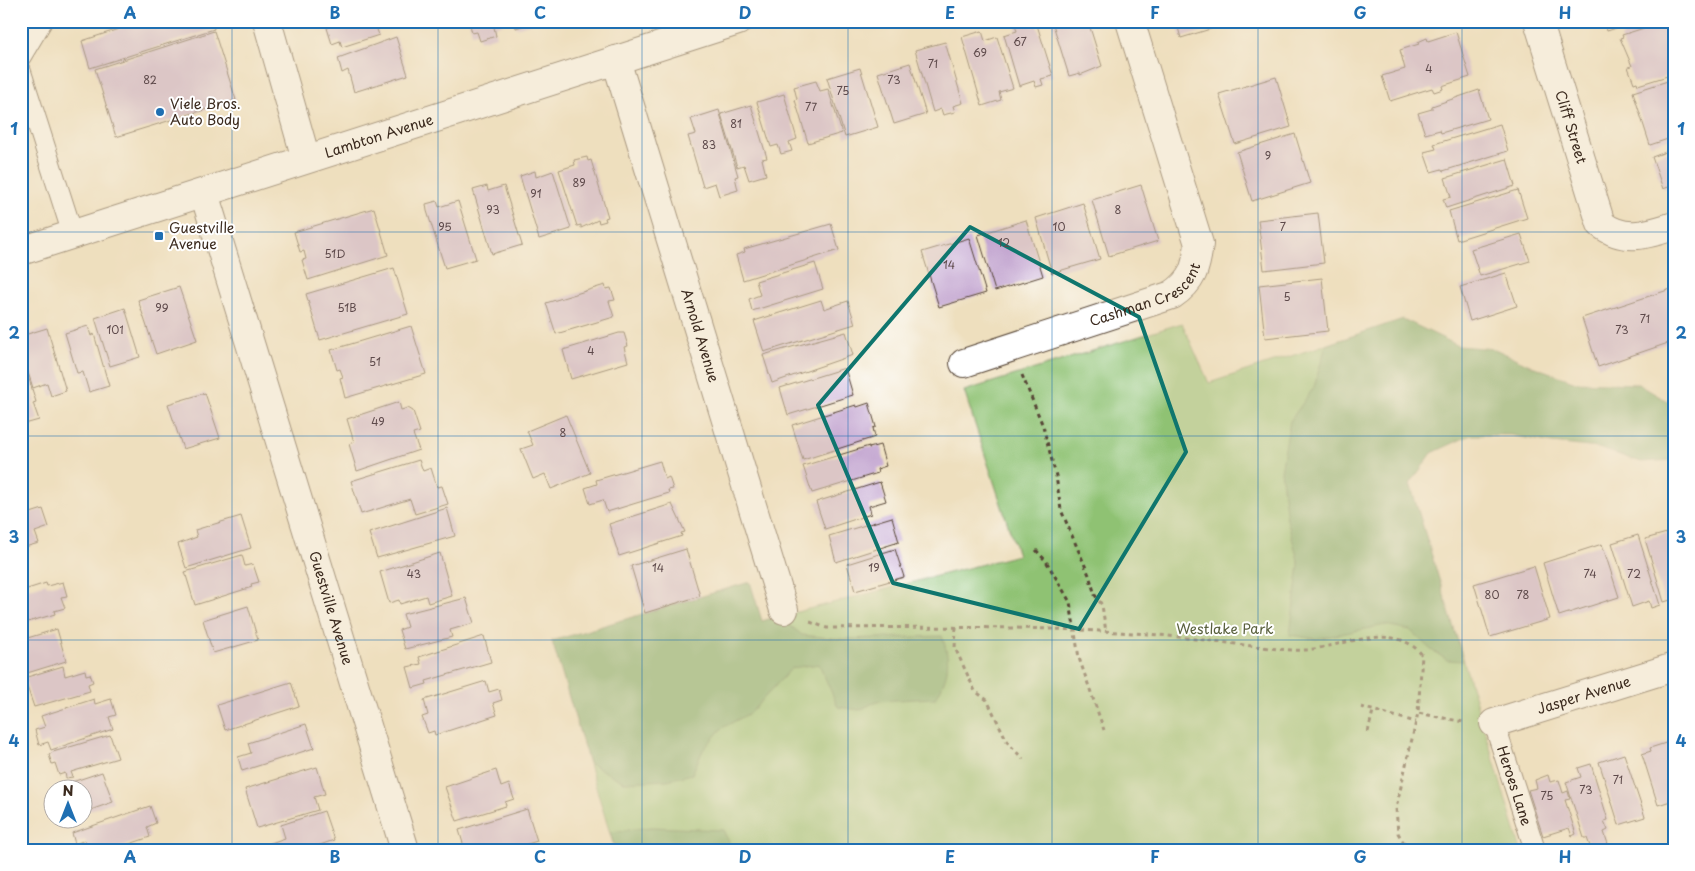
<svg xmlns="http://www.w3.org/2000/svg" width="1695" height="871" font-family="'Playpen Sans',sans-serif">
	<rect width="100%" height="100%" fill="#fff"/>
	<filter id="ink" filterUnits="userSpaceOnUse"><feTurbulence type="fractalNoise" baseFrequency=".02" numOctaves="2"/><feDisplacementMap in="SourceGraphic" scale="10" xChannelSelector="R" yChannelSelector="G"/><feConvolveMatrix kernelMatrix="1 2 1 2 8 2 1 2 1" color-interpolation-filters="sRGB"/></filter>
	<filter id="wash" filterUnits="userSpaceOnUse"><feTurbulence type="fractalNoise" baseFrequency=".0096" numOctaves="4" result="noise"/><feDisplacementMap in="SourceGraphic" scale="20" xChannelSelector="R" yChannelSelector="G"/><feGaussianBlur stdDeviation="1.12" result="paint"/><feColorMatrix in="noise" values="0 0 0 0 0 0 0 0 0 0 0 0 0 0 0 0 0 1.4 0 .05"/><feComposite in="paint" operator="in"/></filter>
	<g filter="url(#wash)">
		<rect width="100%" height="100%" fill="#eedfbe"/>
		<polygon fill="#8fc273" stroke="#657648" points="1182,323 1209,383 1364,332 1521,850 615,850 552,641 750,582 762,621 1018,555 964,391"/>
		<g fill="#73a865" stroke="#576942">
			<polygon points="1403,319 1459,346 1495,349 1532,366 1576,382 1638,384 1674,405 1674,460 1641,462 1598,448 1552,443 1510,435 1471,435 1432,453 1410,484 1464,661 1447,660 1430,649 1410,630 1385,625 1316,639 1290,635 1299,564 1287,519 1281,471 1290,421 1314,387 1326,345"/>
			<path d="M750 582 762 621 778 616 802 635 843 639 942 636C951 661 949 675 936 698L877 701 860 710 838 707 819 664 792 668 750 713 722 728 703 750 692 774 667 780 624 782 589 763 552 641Z"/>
			<polygon points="652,827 723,830 733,850 615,850 610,832"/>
		</g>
		<g id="blocks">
			<g fill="#c5a8d1">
				<polygon points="143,21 212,21 214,29 90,68 82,41"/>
				<polygon points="333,21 382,21 382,22 375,24 379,35 342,47 340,41 332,44 327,28 334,25"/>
				<polygon points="469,21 502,21 503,24 494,27 496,36 480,41 477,32 472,33"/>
				<polygon points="514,21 535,21 535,22 516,28"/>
				<polygon points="1024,21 1031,21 1032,27 1037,25 1053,76 1041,79 1043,85 1036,87 1034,81 1019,86 1004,35 1017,31 1015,24"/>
				<polygon points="1052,21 1088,21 1102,66 1080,75 1080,73 1069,76"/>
				<polygon points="1176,21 1229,21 1230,23 1181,38"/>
				<polygon points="1604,21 1636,21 1636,22 1607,31"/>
				<polygon points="1666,21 1674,21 1674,74 1638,85 1637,82 1634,83 1628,67 1632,66 1620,38 1623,37 1622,35"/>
				<polygon points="214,31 236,100 116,137 95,69"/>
				<polygon points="982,31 985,41 997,37 1013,88 999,92 1001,100 982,106 962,37"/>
				<polygon points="1456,32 1470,77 1442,86 1443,89 1434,92 1432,88 1390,101 1382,76 1405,69 1400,50 1419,44 1418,42 1427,38 1428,41"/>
				<polygon points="396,37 408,75 354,92 348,70 342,73 338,58"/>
				<polygon points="945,42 963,103 953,106 955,112 943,115 941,109 933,112 915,50"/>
				<polygon points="910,63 926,114 894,124 878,73"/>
				<polygon points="860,68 878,127 845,137 827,78"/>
				<polygon points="1276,77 1291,127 1235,144 1219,94"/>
				<polygon points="1674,79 1674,137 1650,145 1633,92"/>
				<polygon points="816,81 820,91 828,89 842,133 808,143 795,100 797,99 794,87"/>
				<polygon points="1479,90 1488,119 1441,133 1440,130 1425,134 1418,113 1432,109 1432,106"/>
				<polygon points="784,94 797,139 789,142 792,151 781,154 778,145 771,147 757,102"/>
				<polygon points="751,105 767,158 762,159 766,175 749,180 744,165 737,167 721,114"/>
				<polygon points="719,110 738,176 735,177 738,190 719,196 715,183 703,187 688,136 696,134 691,119"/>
				<polygon points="1500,124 1508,151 1443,171 1442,169 1431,172 1424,152 1436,149 1434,144"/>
				<polygon points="1295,134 1310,183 1252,201 1237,152"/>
				<polygon points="1674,149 1674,185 1663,189 1652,157"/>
				<polygon points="587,157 588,161 591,160 608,217 605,218 606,221 599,223 598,220 581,228 581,225 577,226 559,170 575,165 574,160"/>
				<polygon points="1507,159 1515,186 1446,208 1443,199 1451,197 1445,178"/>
				<polygon points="535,171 536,177 553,171 571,229 539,239 520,176"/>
				<polygon points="1141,185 1158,241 1109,256 1092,200"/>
				<polygon points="487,186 488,191 504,186 522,245 492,254 473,190"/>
				<polygon points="1518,190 1527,218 1457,240 1449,211"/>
				<polygon points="437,201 439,207 458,201 476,259 445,268 427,211 426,204"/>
				<polygon points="1083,203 1100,259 1052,273 1036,218"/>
				<polygon points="374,208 388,255 308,280 302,260 306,259 304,251 300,252 294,232"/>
				<polygon points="1318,213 1324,263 1264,270 1258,220"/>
				<polygon points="1026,220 1043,276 995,291 978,235"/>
				<polygon points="831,224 839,250 743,280 736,255 745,252 744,249"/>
				<polygon points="1521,234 1530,261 1480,276 1471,249"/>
				<polygon points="969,238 986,293 939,307 922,252"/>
				<polygon points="815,263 823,289 752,311 749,299 760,295 756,281"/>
				<polygon points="394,268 408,314 320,340 306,294"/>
				<polygon points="1506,273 1517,306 1470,321 1460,287"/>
				<polygon points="1322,278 1328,331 1265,338 1259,285"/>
				<polygon points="605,285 606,289 611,288 615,300 609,301 614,317 556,334 546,303"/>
				<polygon points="179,287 197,340 156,354 138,300"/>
				<polygon points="1674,288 1674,341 1598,367 1582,318"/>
				<polygon points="821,300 824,309 848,301 855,324 764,352 754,321"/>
				<polygon points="125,308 140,357 110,366 95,318"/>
				<polygon points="88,326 91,336 94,334 109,386 89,392 83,372 77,373 65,333"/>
				<polygon points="411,326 426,374 345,398 340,378 343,377 340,369 337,370 331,350"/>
				<polygon points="47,328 66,391 51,396 47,383 33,388 21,350 21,336"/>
				<polygon points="846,332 853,355 772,383 763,355"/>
				<polygon points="619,333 624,333 628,346 624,347 628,362 571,379 563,350"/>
				<polygon points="22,356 36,402 33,403 39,420 21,425"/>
				<polygon points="845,368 853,395 788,415 780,388"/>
				<polygon points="205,393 220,438 183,449 168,404"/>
				<polygon points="399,402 401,410 408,408 413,411 420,432 413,434 419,450 357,471 349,444 354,442 347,419"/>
				<polygon points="869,403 876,427 873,428 875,437 803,460 792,425 856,405 857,407"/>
				<polygon points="566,415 590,473 551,489 545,474 533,479 521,449 533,445 527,431"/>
				<polygon points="880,445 886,466 877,469 878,473 812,493 803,466 869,446 869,448"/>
				<polygon points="419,460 423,471 431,468 437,487 442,486 448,504 415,514 410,499 361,514 351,481"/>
				<polygon points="660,461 665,479 669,477 673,489 668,490 669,493 607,512 603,500 590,504 585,488 597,484 596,480"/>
				<polygon points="880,482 886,501 869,506 871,514 825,529 816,502"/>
				<polygon points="672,504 685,532 681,533 682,536 619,556 609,524"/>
				<polygon points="447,508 455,536 377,558 369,533"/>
				<polygon points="43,509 49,527 35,532 39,543 21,548 21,516"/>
				<polygon points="241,516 251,548 186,568 178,544 197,537 195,530"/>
				<polygon points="892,517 899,542 836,562 829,536"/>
				<polygon points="1674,531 1674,599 1664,602 1645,539"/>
				<polygon points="1638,535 1660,605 1651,608 1649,601 1632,607 1612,543"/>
				<polygon points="1602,544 1619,597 1559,616 1543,563"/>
				<polygon points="686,549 700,596 645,613 631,566"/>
				<polygon points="895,549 904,577 855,591 847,564"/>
				<polygon points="440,553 452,596 428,603 426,596 400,604 399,600 389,603 380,572"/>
				<polygon points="242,555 245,566 253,564 259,582 251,584 252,587 195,605 185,572"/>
				<polygon points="1534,566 1550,619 1490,637 1474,584"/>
				<polygon points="63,582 67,596 61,597 65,608 54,611 55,614 21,624 21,591 46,583 47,586"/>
				<polygon points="466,598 474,623 450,630 452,637 405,649 399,630 407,627 403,614"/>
				<polygon points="248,606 258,640 213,653 203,620"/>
				<polygon points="57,629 66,661 24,674 21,664 21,640"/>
				<polygon points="484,636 491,662 426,681 427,684 413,688 407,667 421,664 419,657"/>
				<polygon points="63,666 65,676 85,670 86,675 90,674 93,682 88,684 90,691 34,707 24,678"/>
				<polygon points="486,681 489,692 499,689 502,700 493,703 497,715 435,735 434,731 428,733 422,717 428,715 424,700"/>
				<polygon points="291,682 299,706 225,730 217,705"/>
				<polygon points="94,699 95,704 111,699 116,715 109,717 113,729 51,750 48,742 39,745 35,730 45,727 41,716"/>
				<polygon points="306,724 314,748 242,771 238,757 251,753 248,743"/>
				<polygon points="110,735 118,758 71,772 73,777 66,778 65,773 59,775 55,763 52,764 49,755 53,752"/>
				<polygon points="1672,741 1674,800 1658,805 1642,754 1651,751 1650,748"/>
				<polygon points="1624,754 1645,817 1619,825 1599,762"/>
				<polygon points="1591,764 1608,820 1604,821 1608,830 1604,832 1608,844 1591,849 1587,838 1584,838 1566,782 1581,777 1578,768"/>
				<polygon points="317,767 325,794 314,797 318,810 257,828 245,789"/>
				<polygon points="496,770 501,787 509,784 514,799 505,802 506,806 457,821 445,787"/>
				<polygon points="102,772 113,802 82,813 82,788 64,788 63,785"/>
				<polygon points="1548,775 1550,782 1559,780 1563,793 1568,791 1570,799 1565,800 1576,834 1572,836 1569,828 1543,836 1528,790 1537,788 1535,780"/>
				<polygon points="150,806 156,823 147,827 150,837 112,850 88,850 85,840 75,844 72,833"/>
				<polygon points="527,809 537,841 508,850 465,850 459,830"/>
				<polygon points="324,811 334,840 306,850 270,850 268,844 285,838 281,825"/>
			</g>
		</g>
	</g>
	<g filter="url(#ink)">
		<use href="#blocks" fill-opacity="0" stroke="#564536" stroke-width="1"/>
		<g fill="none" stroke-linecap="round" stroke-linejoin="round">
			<defs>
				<g id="lane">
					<polyline points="21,56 42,21"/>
					<polyline points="21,72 73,235"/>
					<path id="s1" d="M1494 723 1535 850"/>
				</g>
				<g id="street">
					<polyline points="267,21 306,159"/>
					<path id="s2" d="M1538 21 1601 224C1625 243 1648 234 1674 226"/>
					<path id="s3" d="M616 60 784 610"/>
					<path id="s4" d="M204 193 405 850"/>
					<path id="s5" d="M21 251 738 21"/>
					<path id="s6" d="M964 363 1172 295C1193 281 1196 268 1199 244L1130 21"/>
					<path id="s7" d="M1494 723 1674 667"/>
				</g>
			</defs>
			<use href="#lane" stroke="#564536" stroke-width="22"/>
			<use href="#street" stroke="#564536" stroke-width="30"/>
			<g stroke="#564536" stroke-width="3" stroke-dasharray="4 4" stroke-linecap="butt">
				<polyline points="1022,375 1043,426 1056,476 1061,510 1089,575 1095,595 1102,605 1106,632"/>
				<polyline points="1036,550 1046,561 1070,602 1079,658 1104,730"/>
				<path d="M810 622 827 628C934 627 1041 626 1148 634 1183 637 1218 642 1253 646 1270 648 1288 651 1305 650 1342 647 1395 620 1422 655L1418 713 1464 722"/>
				<polyline points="956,627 955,648 975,691 987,700 1008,743 1023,759"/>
				<polyline points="1361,707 1416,722"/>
				<polyline points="1368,732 1373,711"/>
				<polyline points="1408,850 1398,833 1396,808 1418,713"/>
			</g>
			<use href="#lane" stroke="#fff" stroke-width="20"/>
			<use href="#street" stroke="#fff" stroke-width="28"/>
		</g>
	</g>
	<path d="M0 0H1695V871H0ZM970 227 1139 317 1186 452 1079 629 893 583 818 405Z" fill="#eedfbe" fill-opacity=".55" fill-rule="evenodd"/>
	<path fill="none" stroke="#0f766e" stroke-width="4" stroke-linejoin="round" d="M970 227 1139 317 1186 452 1079 629 893 583 818 405Z"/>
	<path fill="none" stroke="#1f6fb2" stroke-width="1" stroke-opacity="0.55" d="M232 21V850M438 21V850M642 21V850M848 21V850M1052 21V850M1258 21V850M1462 21V850M21 232H1674M21 436H1674M21 640H1674"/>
	<g fill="#1f6fb2" stroke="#fff" stroke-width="2">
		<circle cx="160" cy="112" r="5"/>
		<rect x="154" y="231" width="10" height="10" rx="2.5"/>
	</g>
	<g text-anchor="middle" stroke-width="4" stroke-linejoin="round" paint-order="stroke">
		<g font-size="11" fill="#5e4a4b">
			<text x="1020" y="46">67</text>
			<text x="980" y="57">69</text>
			<text x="933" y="68">71</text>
			<text x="1429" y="73">4</text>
			<text x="150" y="84">82</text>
			<text x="894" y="84">73</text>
			<text x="843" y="95">75</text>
			<text x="811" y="111">77</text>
			<text x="736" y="128">81</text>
			<text x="709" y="149">83</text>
			<text x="1268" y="160">9</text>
			<text x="579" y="187">89</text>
			<text x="536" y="198">91</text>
			<text x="493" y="214">93</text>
			<text x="1118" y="214">8</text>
			<text x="445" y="231">95</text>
			<text x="1059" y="231">10</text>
			<text x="1283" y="231">7</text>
			<text x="1004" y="247">12</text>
			<text x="335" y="258">51D</text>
			<text x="949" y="269">14</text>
			<text x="1287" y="301">5</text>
			<text x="162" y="312">99</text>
			<text x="347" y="312">51B</text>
			<text x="1645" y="323">71</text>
			<text x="115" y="334">101</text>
			<text x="1622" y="334">73</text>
			<text x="591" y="355">4</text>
			<text x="375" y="366">51</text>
			<text x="378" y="426">49</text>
			<text x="563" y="437">8</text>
			<text x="658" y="572">14</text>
			<text x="874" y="572">19</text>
			<text x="414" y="578">43</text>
			<text x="1590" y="578">74</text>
			<text x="1634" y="578">72</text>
			<text x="1492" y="599">80</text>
			<text x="1523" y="599">78</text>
			<text x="1618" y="784">71</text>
			<text x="1586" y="794">73</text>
			<text x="1547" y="800">75</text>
		</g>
		<g font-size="14" fill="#3b2a1e" stroke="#fff" text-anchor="start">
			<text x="170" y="109">Viele Bros.<tspan x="170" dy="16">Auto Body</tspan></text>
			<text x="169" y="233">Guestville<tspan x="169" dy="16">Avenue</tspan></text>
		</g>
		<g font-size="14" fill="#3b2a1e" stroke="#fff">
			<text dy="5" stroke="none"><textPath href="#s2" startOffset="111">Cliff Street</textPath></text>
			<text dy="5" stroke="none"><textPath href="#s5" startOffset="376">Lambton Avenue</textPath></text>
			<text dy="5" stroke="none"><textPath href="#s6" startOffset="196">Cashman Crescent</textPath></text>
			<text dy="5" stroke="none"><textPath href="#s3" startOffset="288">Arnold Avenue</textPath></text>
			<text dy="5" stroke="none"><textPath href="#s4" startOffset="434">Guestville Avenue</textPath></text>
			<text dy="5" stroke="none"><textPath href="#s7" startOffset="94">Jasper Avenue</textPath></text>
			<text dy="5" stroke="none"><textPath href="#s1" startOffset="66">Heroes Lane</textPath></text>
		</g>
		<g font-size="14" fill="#585f3c" stroke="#fff">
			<text x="1225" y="634">Westlake Park</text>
		</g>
	</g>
	<rect width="1695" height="871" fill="none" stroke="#fff" stroke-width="55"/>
	<g transform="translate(68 804)"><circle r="24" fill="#ffffff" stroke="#b1aaa5"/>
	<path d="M0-4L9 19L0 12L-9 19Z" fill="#1f6fb2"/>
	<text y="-8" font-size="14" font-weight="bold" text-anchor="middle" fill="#3b2a1e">N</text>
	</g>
	<rect x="28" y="28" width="1640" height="816" fill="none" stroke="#1f6fb2" stroke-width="2"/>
	<g font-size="16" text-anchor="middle" font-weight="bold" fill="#1f6fb2">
		<text x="130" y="19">A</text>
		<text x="335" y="19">B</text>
		<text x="540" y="19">C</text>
		<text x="745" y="19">D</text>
		<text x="950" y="19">E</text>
		<text x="1155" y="19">F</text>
		<text x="1360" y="19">G</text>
		<text x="1565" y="19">H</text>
		<text x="14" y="135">1</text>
		<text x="1681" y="135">1</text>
		<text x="14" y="339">2</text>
		<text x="1681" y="339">2</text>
		<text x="14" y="543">3</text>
		<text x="1681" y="543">3</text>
		<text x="14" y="747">4</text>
		<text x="1681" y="747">4</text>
		<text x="130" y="863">A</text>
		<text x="335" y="863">B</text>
		<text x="540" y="863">C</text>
		<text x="745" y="863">D</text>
		<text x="950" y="863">E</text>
		<text x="1155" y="863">F</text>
		<text x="1360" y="863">G</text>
		<text x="1565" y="863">H</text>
	</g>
</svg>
